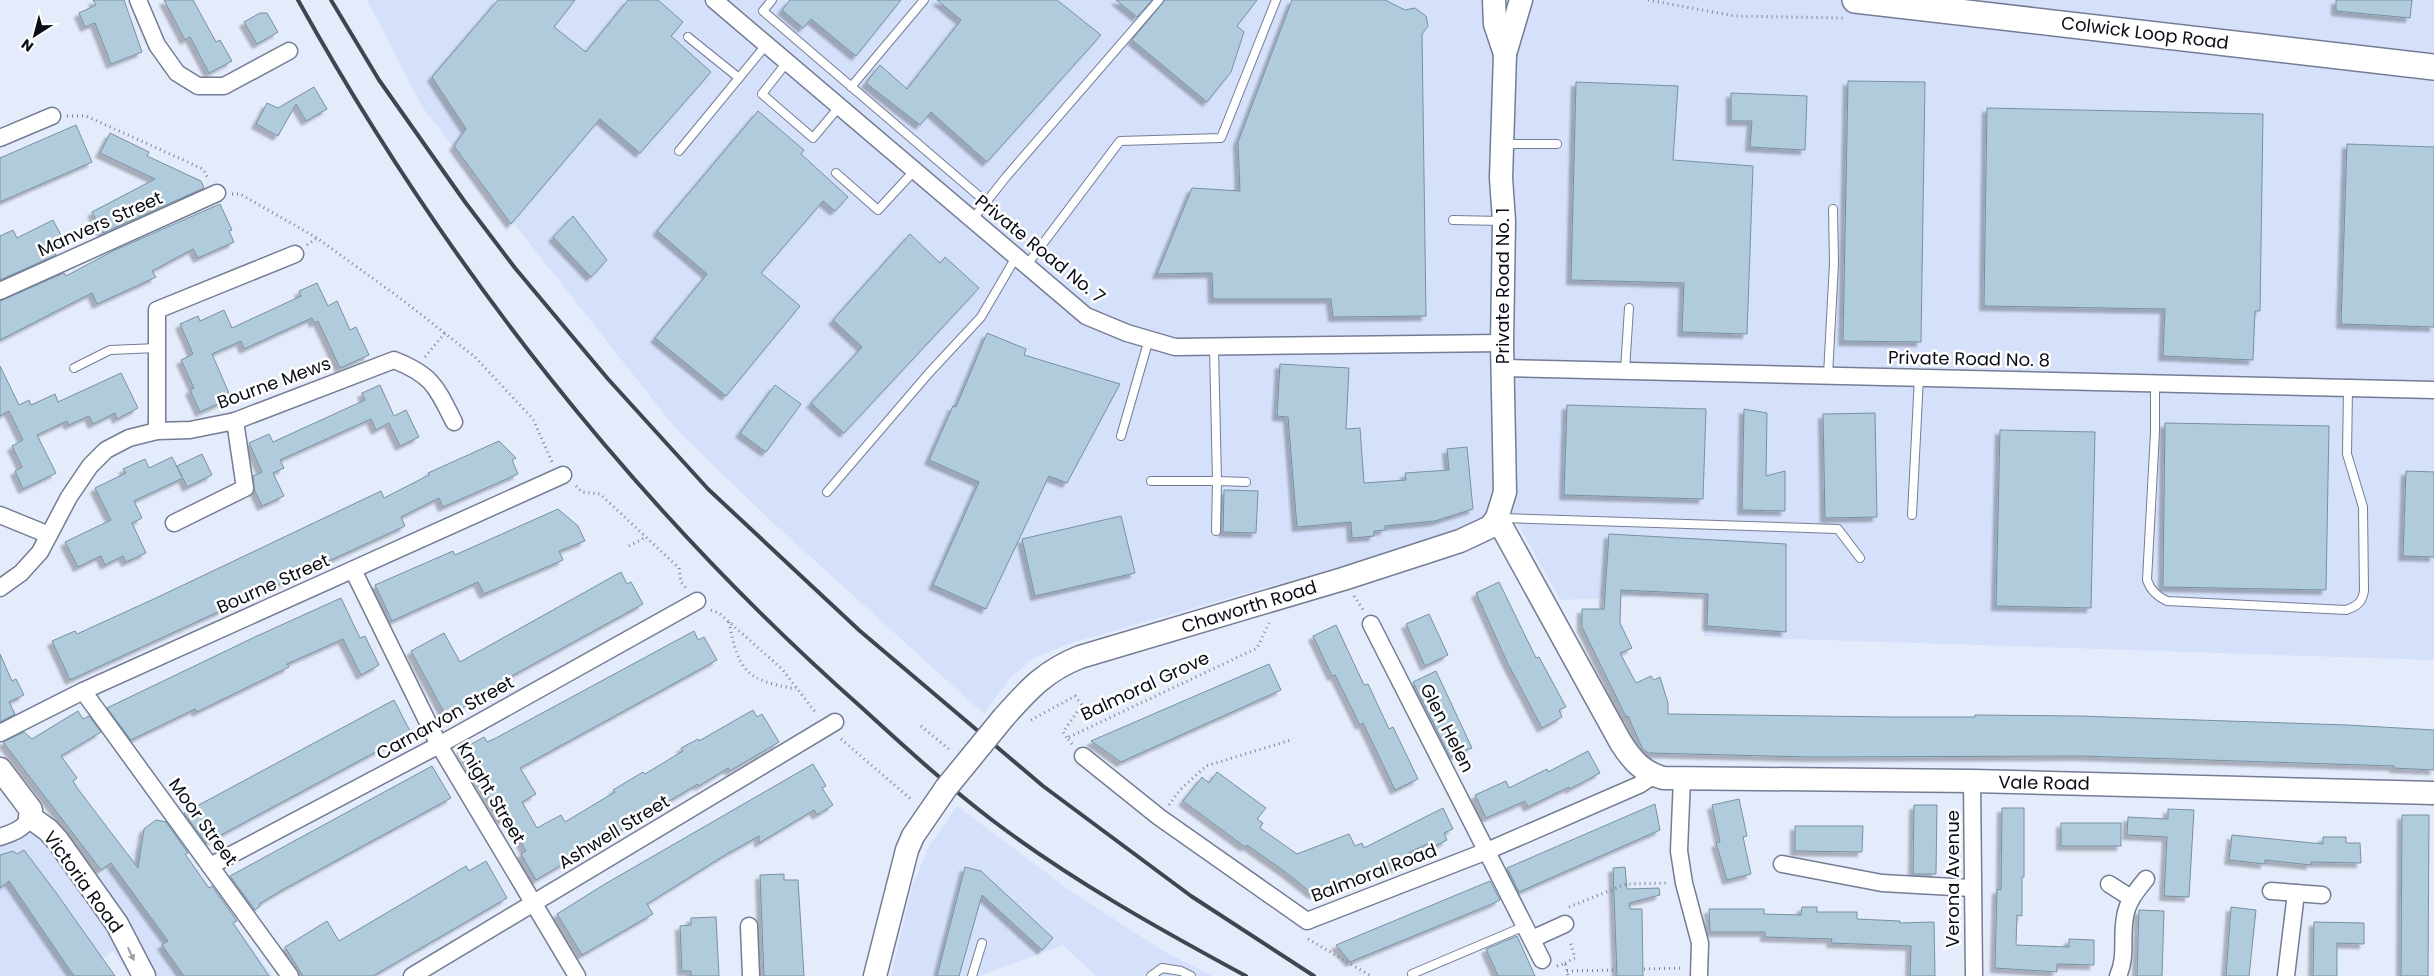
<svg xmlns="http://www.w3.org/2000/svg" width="2434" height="976" font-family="Poppins,sans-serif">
	<defs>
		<filter id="shadow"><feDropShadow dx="-4.5" dy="4.5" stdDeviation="1" flood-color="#0004"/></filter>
	</defs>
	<rect width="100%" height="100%" fill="#e4ebfb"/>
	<g fill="#d5e0fa">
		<polygon points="367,0 2434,0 2434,660 1704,636 1704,594 1560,600 1514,517 1071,643 1032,659 1009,679 984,714 771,521 676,429 423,108"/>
		<polygon points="957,806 1068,889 1158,948 1212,976 1096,976 1063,945 979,976 891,976 912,887 928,848"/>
		<polygon points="165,827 272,976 131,976 113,951 79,976 0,976 0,844 36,831 80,890"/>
	</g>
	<g fill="#b0cbdc" stroke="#7791a1" filter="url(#shadow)">
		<polygon points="93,0 124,0 142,52 111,64 95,23 85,27 79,13 96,5"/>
		<polygon points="164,0 193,0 216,42 220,40 232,61 209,73 190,37 185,40"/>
		<polygon points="498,0 575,0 554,27 586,52 628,0 658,0 683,22 671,36 711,72 640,153 600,119 511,224 454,146 466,129 432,77"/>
		<polygon points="790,0 901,0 856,56 811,19 803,28 782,10"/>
		<polygon points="937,0 1057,0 1101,35 987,162 931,112 920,125 866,83 880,65 907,89 961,20"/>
		<polygon points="1116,0 1152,0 1137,17"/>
		<polygon points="1165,0 1257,0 1237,26 1244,32 1231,72 1207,102 1132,40"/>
		<polygon points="1292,0 1385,0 1405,10 1415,8 1426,16 1428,26 1422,34 1426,316 1333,317 1331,299 1213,299 1212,273 1157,274 1192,188 1240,191 1238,142"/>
		<polygon points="2336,0 2412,0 2410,18 2336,11"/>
		<polygon points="260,13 267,13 278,32 257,44 244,22"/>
		<polygon points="1848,81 1925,82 1921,342 1843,341"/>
		<polygon points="1576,82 1678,86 1673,160 1753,166 1747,334 1682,332 1684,283 1571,280"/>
		<polygon points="314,87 327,109 306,121 296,104 278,136 256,124 267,103 278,108"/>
		<polygon points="1731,93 1807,96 1805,150 1750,147 1752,121 1731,121"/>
		<polygon points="1987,108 2263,114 2260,311 2255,311 2253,360 2163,356 2165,309 1984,306"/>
		<polygon points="758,111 804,150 801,154 848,197 835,211 823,201 761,273 800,306 726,396 655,338 707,274 657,231"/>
		<polygon points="76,125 92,162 0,202 0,158"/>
		<polygon points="110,133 149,152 147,156 201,181 204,188 103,233 92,212 155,179 100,153"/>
		<polygon points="2347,144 2434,147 2434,327 2341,324"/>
		<polygon points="220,204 232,230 229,231 234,242 198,258 193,249 152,271 156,277 141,284 97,304 92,293 0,340 0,301 64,273 66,276 113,251"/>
		<polygon points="573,216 607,260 591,277 553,237"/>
		<polygon points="53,220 65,243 53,249 56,255 0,280 0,236 13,230 17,238"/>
		<polygon points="910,234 940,263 945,257 979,288 844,433 811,403 862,347 833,320"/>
		<polygon points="317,283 328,306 337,301 350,330 356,327 369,355 340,368 318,321 314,323 312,318 244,349 241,341 212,354 231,398 200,412 190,390 194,388 181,360 193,354 180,324 198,316 200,321 224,310 232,328 301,296 299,291"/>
		<polygon points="987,333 1026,349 1024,355 1120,384 1067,483 1049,476 986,609 933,585 979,482 929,460 953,406 956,407"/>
		<polygon points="1280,364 1349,368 1346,429 1360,428 1364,483 1406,480 1405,473 1449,470 1447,449 1467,447 1473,509 1435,521 1385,526 1385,530 1374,531 1374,536 1352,538 1351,522 1297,527 1288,417 1277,416"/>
		<polygon points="0,366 19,405 29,400 31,405 55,394 58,402 121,373 138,408 117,419 115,413 93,424 89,416 69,425 67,421 37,435 56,473 23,489 15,471 22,467 12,446 23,440 9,411 0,416"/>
		<polygon points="380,385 394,416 406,410 419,437 400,446 389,423 376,430 371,419 280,460 284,468 273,473 284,496 262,506 254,489 253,476 262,472 249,443 269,434 273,442 365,400 362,393"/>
		<polygon points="775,385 801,404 766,452 740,433"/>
		<polygon points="1567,405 1706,409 1703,499 1564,495"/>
		<polygon points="1744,409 1767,413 1766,476 1785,471 1785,511 1742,510"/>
		<polygon points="1875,413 1877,517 1825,518 1823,414"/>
		<polygon points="2165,423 2329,426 2326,590 2163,587"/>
		<polygon points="2000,430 2095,432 2091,608 1996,606"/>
		<polygon points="499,441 516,458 512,460 518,474 443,507 439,498 401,517 405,526 70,680 52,641 75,631 77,634 156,598 381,491 384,498 429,475 428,473"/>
		<polygon points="202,454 212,475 187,487 183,478 134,501 142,518 132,523 146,553 126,562 123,556 105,565 101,556 78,567 65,542 111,520 95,488 126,473 123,469 145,459 149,468 172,457 182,477 177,466"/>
		<polygon points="2406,471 2434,472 2434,557 2403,556"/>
		<polygon points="1224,490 1258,491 1256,533 1223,532"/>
		<polygon points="558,509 578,526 585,541 559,551 563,560 484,594 478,582 392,621 375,585 453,551 455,555"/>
		<polygon points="1121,516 1135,573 1035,596 1022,539"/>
		<polygon points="1609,534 1786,544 1786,632 1707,626 1708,594 1621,590 1620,623 1632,648 1620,653 1636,683 1651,676 1654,680 1660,677 1668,703 1668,714 1893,717 1975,717 1975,715 2079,716 2347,725 2434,730 2434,770 2394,768 2394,766 2082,756 1810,757 1648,753 1642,748 1628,716 1626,717 1582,627 1582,609 1604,609"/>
		<polygon points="621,572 627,584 631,582 643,604 466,701 468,705 446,716 411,651 444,633 460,662"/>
		<polygon points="1499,582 1536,658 1539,657 1566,707 1559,710 1562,717 1542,728 1507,662 1476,593"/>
		<polygon points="341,598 360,638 365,636 379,665 361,675 343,639 287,664 289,667 205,708 197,712 195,709 131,740 107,708 257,636"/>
		<polygon points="1429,614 1448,655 1425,666 1406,624"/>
		<polygon points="1336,625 1364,685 1368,684 1389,729 1393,727 1418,779 1395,790 1363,723 1360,725 1335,675 1332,676 1313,636"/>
		<polygon points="694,631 698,640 704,637 717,660 520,768 536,794 522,802 537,828 561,815 565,822 615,792 613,790 643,772 645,774 683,751 681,748 698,739 699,741 753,710 757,717 762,714 779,742 730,771 728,768 699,786 698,784 536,880 521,854 526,851 507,818 502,820 461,750 484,737 487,742 496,738"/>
		<polygon points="0,654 12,681 16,679 24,695 9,702 15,714 0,722"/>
		<polygon points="1269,664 1281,690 1121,762 1091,741"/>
		<polygon points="1436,671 1472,748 1450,757 1413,682"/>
		<polygon points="394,700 411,733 206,843 184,813"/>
		<polygon points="78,711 83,719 89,716 101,732 61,756 77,778 73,781 78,789 138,868 144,829 156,820 166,822 188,853 185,854 209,888 212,886 237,921 233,923 269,976 184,976 162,945 168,941 111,863 101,870 3,742 24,732 32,739"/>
		<polygon points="1588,751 1600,773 1570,789 1569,787 1528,807 1525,801 1486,818 1475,795 1506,781 1509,788 1547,769 1548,772"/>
		<polygon points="813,764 826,786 822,788 833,805 817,815 814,810 759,843 759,836 725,855 647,904 653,914 582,955 557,914 605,884"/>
		<polygon points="432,766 451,798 284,889 259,904 260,906 255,910 230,876"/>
		<polygon points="1217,772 1266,808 1257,819 1263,823 1260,828 1297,854 1349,834 1355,846 1362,843 1364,848 1443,808 1453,829 1444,833 1447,840 1433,847 1431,842 1404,855 1408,862 1393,869 1391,863 1347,883 1313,894 1284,871 1247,845 1245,847 1183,801 1202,777 1209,783"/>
		<polygon points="1739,799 1747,836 1743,837 1751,874 1727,880 1716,843 1720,842 1712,805"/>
		<polygon points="1655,804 1660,830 1519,892 1507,868"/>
		<polygon points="1914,805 1937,805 1936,874 1913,874"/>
		<polygon points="2002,808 2024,808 2024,877 2022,877 2022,916 2017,915 2016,945 2069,947 2069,939 2094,940 2094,965 2057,964 2057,972 1995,968 1997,889 2001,890"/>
		<polygon points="2168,809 2194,810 2189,897 2164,896 2167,837 2127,835 2128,817 2168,819"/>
		<polygon points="2402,815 2429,815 2428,976 2401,976"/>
		<rect x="2061" y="823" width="60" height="23"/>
		<polygon points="1795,826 1863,826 1862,852 1795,851"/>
		<polygon points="2232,835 2323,844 2323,837 2346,837 2346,843 2360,843 2361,863 2311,862 2311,865 2265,860 2265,864 2229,860"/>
		<polygon points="24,850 57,894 115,976 74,976 9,881 0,888 0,855 13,851 17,854"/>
		<polygon points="486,861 507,898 373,976 303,976 285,947 327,921 339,941 466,866 469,871"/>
		<polygon points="965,867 981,871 1053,938 1042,950 982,895 959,976 937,976"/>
		<polygon points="1625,867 1627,889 1659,888 1660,895 1629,903 1630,909 1642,909 1643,976 1617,976 1613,868"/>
		<polygon points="784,874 784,880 798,880 804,976 764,976 760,875"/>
		<polygon points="1490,881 1500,900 1492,904 1350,962 1336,945"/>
		<polygon points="1802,907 1817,907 1817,912 1857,912 1857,919 1900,921 1900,923 1934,922 1935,976 1910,976 1911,946 1831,943 1832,939 1765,937 1765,932 1710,932 1709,909 1764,909 1764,914 1801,915"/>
		<polygon points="2231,907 2256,910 2249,976 2226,976"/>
		<polygon points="2139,910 2164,911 2162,976 2137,976"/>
		<polygon points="716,917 719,976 691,976 691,971 682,971 680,926 691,925 691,918"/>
		<polygon points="2314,922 2364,923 2364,944 2337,943 2337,976 2313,976"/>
		<polygon points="1517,936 1535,976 1498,976 1486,949"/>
	</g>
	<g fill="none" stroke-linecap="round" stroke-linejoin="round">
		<defs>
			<g id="lane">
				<polyline points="772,0 763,11 986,202"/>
				<polyline points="688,37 739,78"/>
				<polyline points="787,62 762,94 813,138 839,107"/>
				<polyline points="851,87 924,0"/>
				<polyline points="1504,144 1557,144"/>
				<polyline points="679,151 766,45"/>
				<polyline points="836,173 878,210 914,171"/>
				<polyline points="972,220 1006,177 1159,0"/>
				<polyline points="1453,220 1502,221"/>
				<polyline points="1026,266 1120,141 1221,138 1276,0"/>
				<polyline points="74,368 110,350 157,348"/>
				<polyline points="1625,370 1629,308"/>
				<polyline points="1828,375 1834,263 1833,209"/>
				<path d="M2155 383V432L2147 580C2151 591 2157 596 2167 601L2346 610C2357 606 2362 603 2364 591L2363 507 2347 454 2348 388"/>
				<polyline points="1121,436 1149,339"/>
				<polyline points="1151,481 1217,481 1214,347"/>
				<polyline points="827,492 929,373 981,317 1016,257"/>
				<polyline points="1912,515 1919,377"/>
				<polyline points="1502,518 1838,529 1860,558"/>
				<polyline points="1216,531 1217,481 1246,482"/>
				<polyline points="1412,974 1525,926"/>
				<polyline points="972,976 982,943"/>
				<polyline points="1151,976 1162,968 1181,971 1191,976"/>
			</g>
			<g id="street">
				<polyline points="138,0 157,45 177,73 198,86 224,86 289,51"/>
				<polyline points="714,0 1086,316 1127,333 1175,347 1502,343"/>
				<polyline points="0,138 52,116"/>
				<polyline points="0,291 217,193"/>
				<polyline points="1503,368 2434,390"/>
				<polyline points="157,431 157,310 295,254"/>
				<polyline points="0,515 49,535"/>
				<polyline points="174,523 245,488 235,421"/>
				<polyline points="353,570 439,745 577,976"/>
				<path d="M0 588 21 573 40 552 69 497 90 466 106 450 129 438 157 431 190 430 235 421 394 360C432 375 436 386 454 422"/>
				<polyline points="1371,624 1542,960"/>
				<polyline points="83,691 290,976"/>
				<polyline points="0,733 83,691 563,475"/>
				<polyline points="1083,756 1159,817 1307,921 1487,851 1639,785 1654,775"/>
				<polyline points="1682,778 1679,851 1684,883 1700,943 1699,976"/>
				<polyline points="1972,781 1974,976"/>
				<path d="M0 837C12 833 24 829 30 817"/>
				<polyline points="1782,864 1882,883 1971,888"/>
				<polyline points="210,866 439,745 697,601"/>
				<polyline points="2109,884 2131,898"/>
				<polyline points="2271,891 2322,895"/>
				<polyline points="749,926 751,976"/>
				<polyline points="1532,939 1565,924"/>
				<polyline points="412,976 835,722"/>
				<path d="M2118 976C2127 957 2121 937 2125 917 2127 902 2137 890 2146 879"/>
				<polyline points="2286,976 2296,893"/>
			</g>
			<g id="secondary">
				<polyline points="1494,0 1495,24 1505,54"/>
				<path d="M1497 518 1621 743C1632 760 1642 772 1663 778L1972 781 2434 793"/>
				<path d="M1004 717C1029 689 1045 671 1080 657L1343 579 1460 541 1490 527 1497 518 1505 492 1502 343 1504 221 1501 178 1505 54 1521 0"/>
				<polyline points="0,769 31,810 30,817 48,830 58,841 117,924 144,976"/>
				<polyline points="875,976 907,850 913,836 946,788"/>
			</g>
			<polyline id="primary" points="1855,0 2434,67"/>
		</defs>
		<use href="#lane" stroke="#747d95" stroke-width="10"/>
		<use href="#street" stroke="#747d95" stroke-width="19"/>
		<use href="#secondary" stroke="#747d95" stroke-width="25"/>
		<use href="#primary" stroke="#747d95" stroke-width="28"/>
		<g stroke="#7f8491" stroke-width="3" stroke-dasharray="1 4" stroke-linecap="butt">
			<polyline points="1648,0 1735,16 1843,18"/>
			<polyline points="67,116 86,116 203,169 209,180"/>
			<polyline points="232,194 240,194 317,238 404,301 475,357 533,419 552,462"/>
			<polyline points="307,245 317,238"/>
			<polyline points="425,357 445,333"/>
			<polyline points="576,486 582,492 600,494 679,568 681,582 686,588"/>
			<polyline points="629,546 646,537"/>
			<polyline points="1354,596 1363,610"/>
			<polyline points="711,610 719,613 782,669 816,713"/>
			<path d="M729 622C739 672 746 680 796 689"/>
			<polyline points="1031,720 1075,696 1082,705 1063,732 1067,738"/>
			<polyline points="921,726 950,750"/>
			<polyline points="841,739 912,800"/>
			<polyline points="1072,744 1067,738 1257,648 1269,623"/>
			<polyline points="1169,805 1180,790 1206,766 1291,740"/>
			<polyline points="1569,907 1626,884 1668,883"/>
			<polyline points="1308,939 1371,976"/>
			<polyline points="1565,963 1575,958 1570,941"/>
			<polyline points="1557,966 1565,963 1568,976"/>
			<polyline points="1644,969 1684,968"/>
			<polyline points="1567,971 1617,970"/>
		</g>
		<use href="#lane" stroke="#fff" stroke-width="8"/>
		<use href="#street" stroke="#fff" stroke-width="16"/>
		<use href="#secondary" stroke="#fff" stroke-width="22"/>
		<use href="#primary" stroke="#fff" stroke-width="25"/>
		<g stroke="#414550" stroke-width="4">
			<path d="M298 0C445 265 634 506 861 707 904 746 946 785 992 820 1071 880 1159 929 1246 976"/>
			<polyline points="331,0 379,80 465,202 515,268 608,379 708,489 860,631 1043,786 1191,896 1314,976"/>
		</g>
		<defs>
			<polyline id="secondary-bridge" points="946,788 1004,717"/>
		</defs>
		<use href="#secondary-bridge" stroke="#747d95" stroke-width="25" stroke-linecap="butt"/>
		<use href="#secondary-bridge" stroke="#fff" stroke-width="22"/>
	</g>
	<defs><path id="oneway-solid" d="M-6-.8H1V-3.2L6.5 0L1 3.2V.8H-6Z" transform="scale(1.25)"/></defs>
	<use fill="#9d9ea2" href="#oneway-solid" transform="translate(131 954) rotate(65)"/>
	<g text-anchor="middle" stroke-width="5" stroke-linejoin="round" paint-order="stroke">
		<g font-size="18" fill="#0a0d16" stroke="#fff">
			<text transform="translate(2145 33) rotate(7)" y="6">Colwick Loop Road</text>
			<text transform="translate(100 224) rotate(-24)" y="6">Manvers Street</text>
			<text transform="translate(1040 249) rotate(39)" y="6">Private Road No. 7</text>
			<text transform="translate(1503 286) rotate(-90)" y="6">Private Road No. 1</text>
			<text transform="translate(1969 359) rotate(1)" y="6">Private Road No. 8</text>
			<text transform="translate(274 383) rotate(-20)" y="6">Bourne Mews</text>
			<text transform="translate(273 584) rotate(-24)" y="6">Bourne Street</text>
			<text transform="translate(1249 607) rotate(-17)" y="6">Chaworth Road</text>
			<text transform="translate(1145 686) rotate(-25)" y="6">Balmoral Grove</text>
			<text transform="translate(445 718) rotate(-29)" y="6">Carnarvon Street</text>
			<text transform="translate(1447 728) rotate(63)" y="6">Glen Helen</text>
			<text transform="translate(2044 783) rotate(1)" y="6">Vale Road</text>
			<text transform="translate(491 793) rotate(59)" y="6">Knight Street</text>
			<text transform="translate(203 822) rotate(54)" y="6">Moor Street</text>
			<text transform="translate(614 832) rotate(-31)" y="6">Ashwell Street</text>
			<text transform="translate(1374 873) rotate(-21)" y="6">Balmoral Road</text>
			<text transform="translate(1953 879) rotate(-90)" y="6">Verona Avenue</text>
			<text transform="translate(83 882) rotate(54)" y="6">Victoria Road</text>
		</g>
	</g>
	<g transform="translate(35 35) rotate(216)" stroke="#ffffff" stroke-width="4" paint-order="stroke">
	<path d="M0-4L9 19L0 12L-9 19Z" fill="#0a0d16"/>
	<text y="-8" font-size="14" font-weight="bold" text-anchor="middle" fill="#0a0d16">N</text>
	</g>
</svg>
